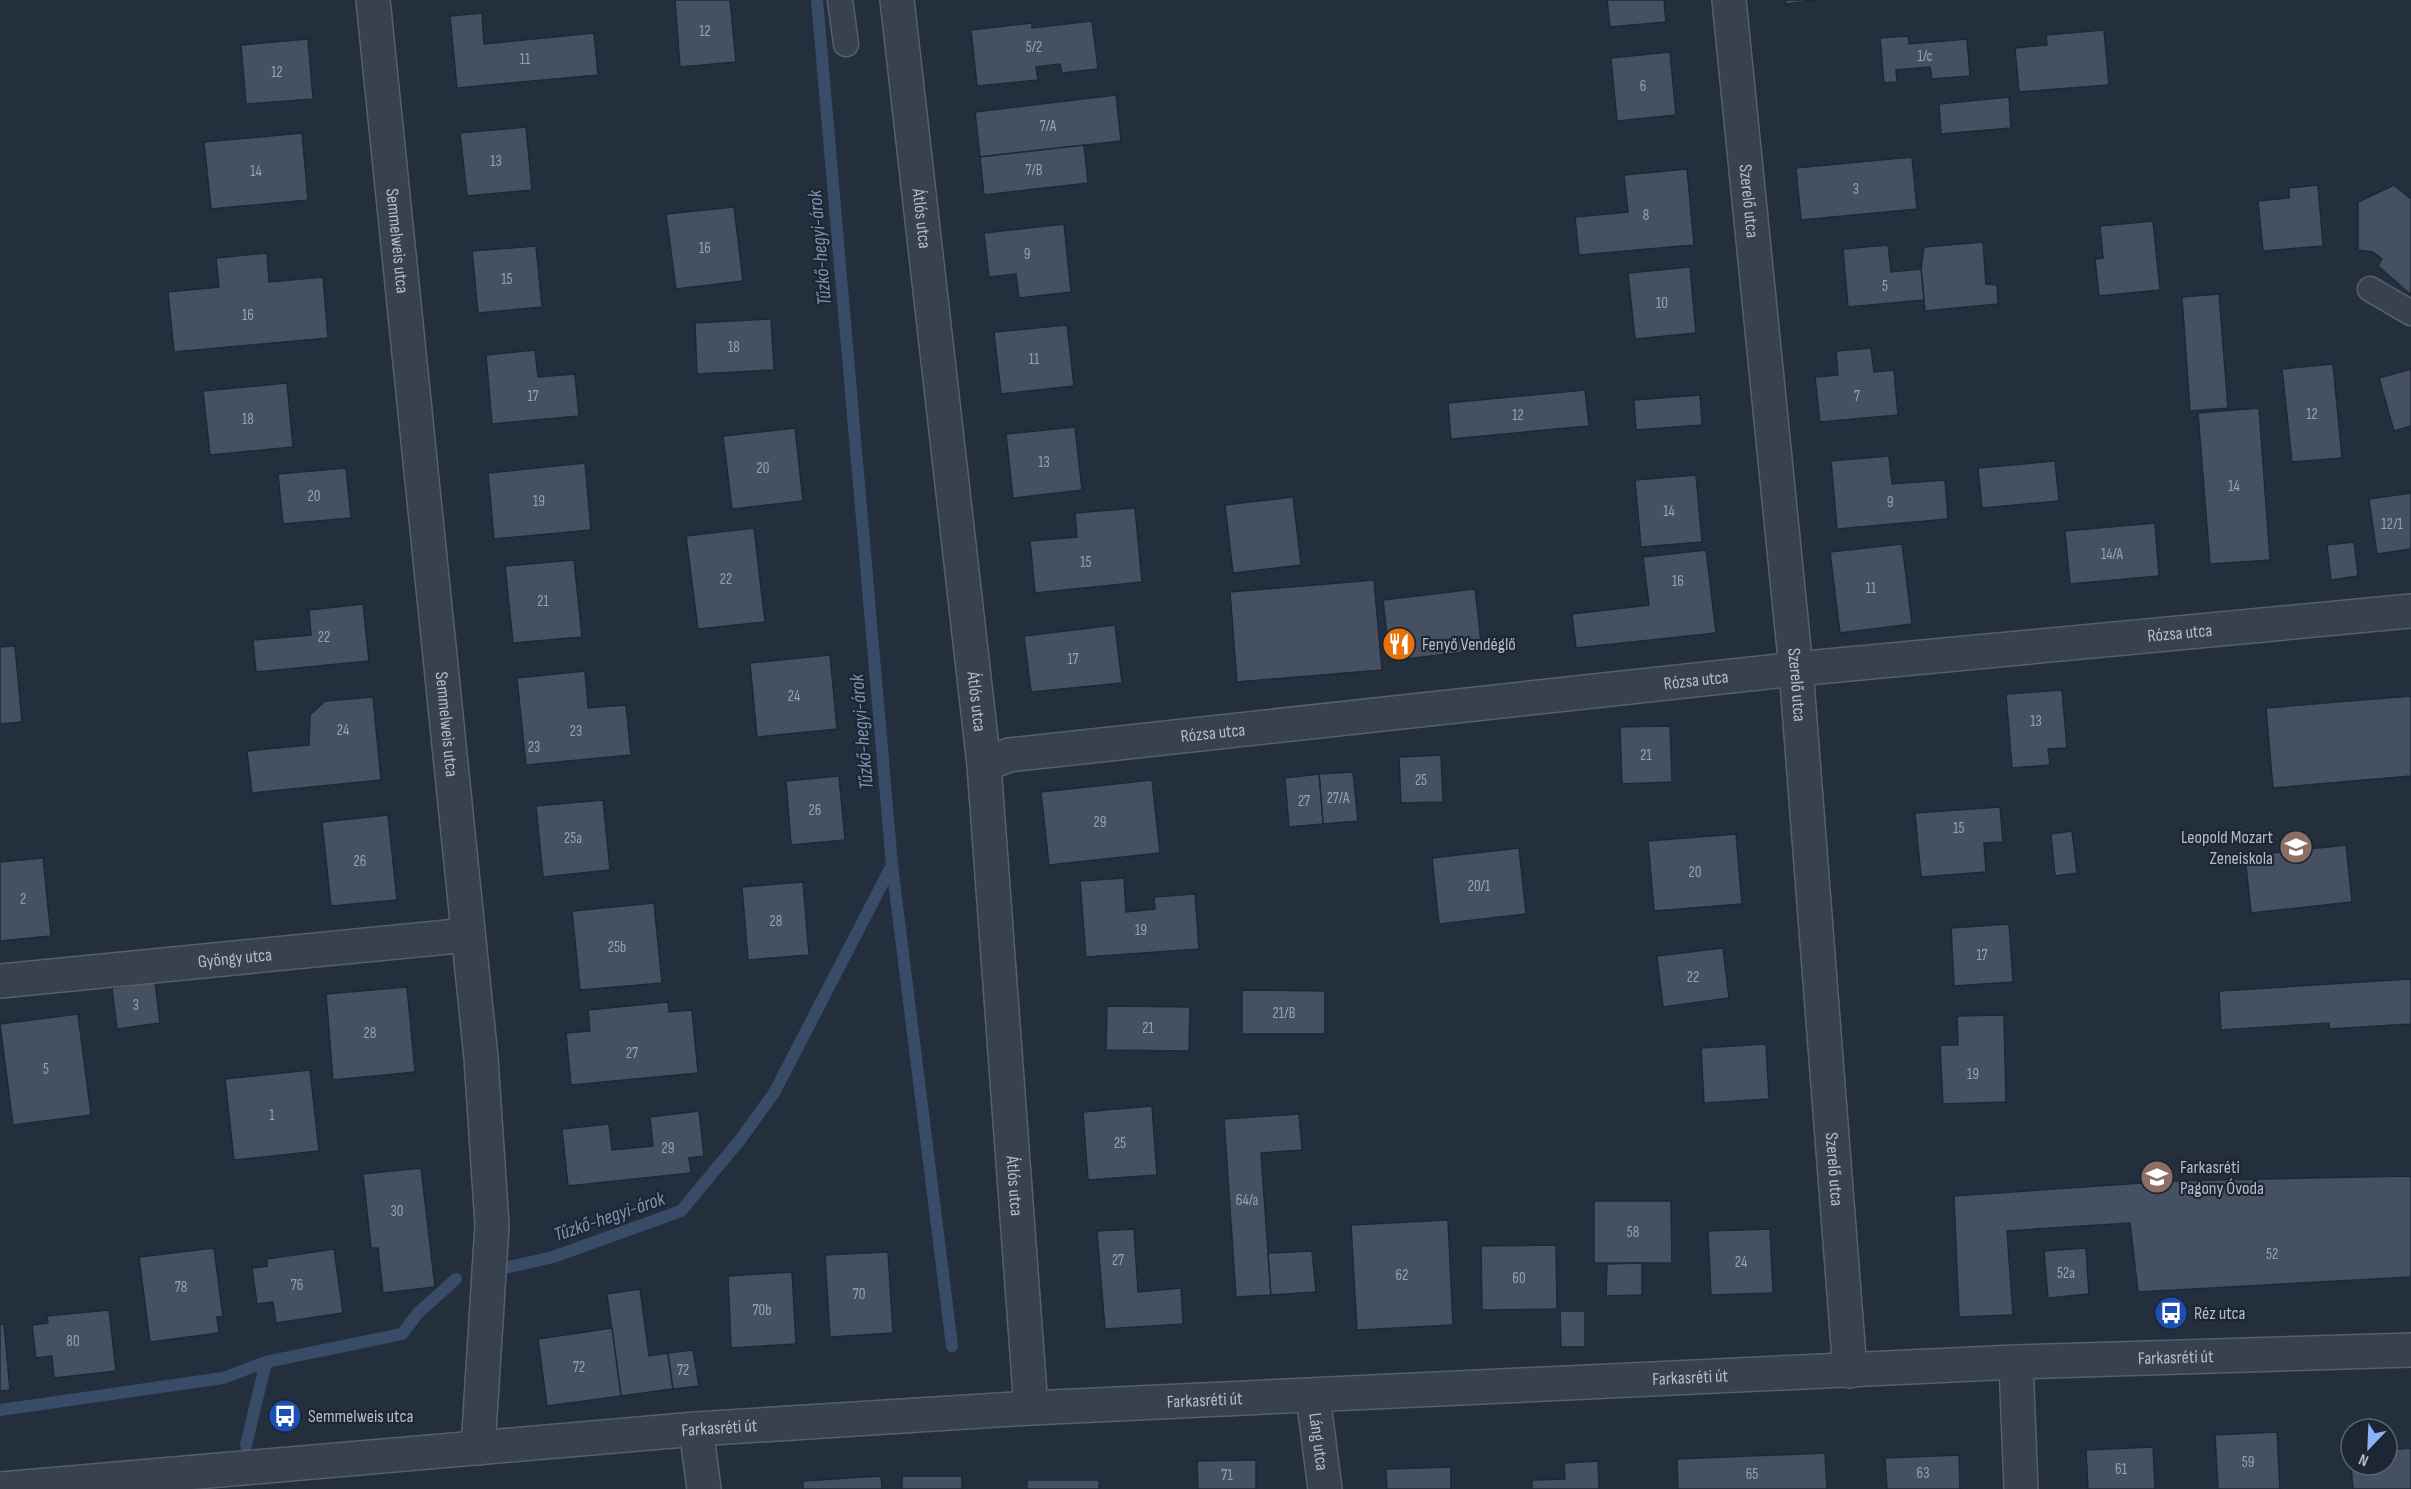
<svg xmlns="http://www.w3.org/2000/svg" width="2411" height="1489" font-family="'Sofia Sans Condensed',sans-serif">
	<rect width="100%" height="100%" fill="#242f3e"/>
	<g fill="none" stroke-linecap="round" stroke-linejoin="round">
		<g stroke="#394c67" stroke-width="12">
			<polyline points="892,865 952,1346"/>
			<polyline points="500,1269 553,1257 681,1211 740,1140 774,1093 892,865 817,0"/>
			<polyline points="0,1410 223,1378 266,1362 402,1334 418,1313 456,1279"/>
			<polyline points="246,1445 266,1362"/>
		</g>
	</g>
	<g fill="#455162" stroke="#1f2835" stroke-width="1.5">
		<polygon points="675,0 730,0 736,62 680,67"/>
		<polygon points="1607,0 1664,0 1666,22 1610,27"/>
		<polygon points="1785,0 1819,0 1786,4"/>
		<polygon points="482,13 484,44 594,33 598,75 457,88 450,16"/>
		<polygon points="1092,21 1098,69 1062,73 1060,64 1036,67 1038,80 977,86 971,30 1032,23 1032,28"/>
		<polygon points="2104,30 2109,85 2019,92 2015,48 2047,45 2046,35"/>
		<polygon points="1908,36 1909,44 1967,39 1970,76 1932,79 1930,67 1896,70 1897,82 1884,83 1880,38"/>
		<polygon points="308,39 313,99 246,104 241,45"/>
		<polygon points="1670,52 1676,115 1617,121 1611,58"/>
		<polygon points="1116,95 1121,141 980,157 975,112"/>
		<polygon points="2009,97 2011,128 1941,134 1939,104"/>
		<polygon points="526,127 532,190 467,196 460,133"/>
		<polygon points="302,133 308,200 211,209 204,142"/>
		<polygon points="1084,145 1088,183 984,195 980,157"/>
		<polygon points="1912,157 1917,209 1801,220 1796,168"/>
		<polygon points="1687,169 1694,245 1579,255 1575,217 1628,212 1624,175"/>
		<polygon points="2318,185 2323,246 2263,251 2258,201 2289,198 2289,188"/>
		<polygon points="2394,185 2411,199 2411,295 2378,266 2382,259 2373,252 2358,250 2358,202"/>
		<polygon points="734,207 743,281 676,289 666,214"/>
		<polygon points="2153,221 2160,290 2099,296 2095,259 2103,258 2100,226"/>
		<polygon points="1064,224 1071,292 1019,298 1016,274 989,277 984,233"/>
		<polygon points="1983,242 1986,284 1997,285 1998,304 1925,311 1921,269 1924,247"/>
		<polygon points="1888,245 1891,272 1921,269 1924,300 1848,307 1843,249"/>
		<polygon points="536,246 542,307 478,313 472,251"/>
		<polygon points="267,253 269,282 323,277 328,338 174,352 168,292 219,287 216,258"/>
		<polygon points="1690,267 1696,333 1635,339 1628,273"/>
		<polygon points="2219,294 2228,408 2190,411 2182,297"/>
		<polygon points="771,319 774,370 697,374 695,323"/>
		<polygon points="1067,325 1074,386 1001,394 994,332"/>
		<polygon points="1871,348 1874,372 1894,370 1898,415 1820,422 1815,377 1838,375 1836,351"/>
		<polygon points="535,350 538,377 575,374 579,416 492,424 486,355"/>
		<polygon points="2333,364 2342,458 2292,462 2282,369"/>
		<polygon points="2411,369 2411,426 2394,431 2379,378"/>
		<polygon points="287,383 293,447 210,455 203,391"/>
		<polygon points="1585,390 1589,426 1451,439 1448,403"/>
		<polygon points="1700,395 1702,425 1636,430 1634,400"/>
		<polygon points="2259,408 2270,560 2210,564 2198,413"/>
		<polygon points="1075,427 1082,490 1013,498 1006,434"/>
		<polygon points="795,428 803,501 732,509 723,436"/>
		<polygon points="1889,456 1892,484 1945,480 1948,519 1837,529 1831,461"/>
		<polygon points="2055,461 2059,501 1982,508 1978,468"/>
		<polygon points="585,463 591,530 494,539 488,473"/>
		<polygon points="346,468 351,518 283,524 278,474"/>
		<polygon points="1696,475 1702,542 1641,547 1635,480"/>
		<polygon points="2411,493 2411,549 2377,554 2369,499"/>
		<polygon points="1293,497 1301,565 1233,573 1225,505"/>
		<polygon points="1135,508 1142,582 1035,593 1030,541 1077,537 1075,513"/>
		<polygon points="2155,523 2159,576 2070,584 2065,531"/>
		<polygon points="754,528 765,622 698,629 686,536"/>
		<polygon points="2354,542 2358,576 2331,580 2327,545"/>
		<polygon points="1902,544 1912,624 1840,633 1830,552"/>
		<polygon points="1706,550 1716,633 1576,648 1572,614 1649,605 1643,557"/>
		<polygon points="574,560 582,637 513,643 505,566"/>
		<polygon points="1374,580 1382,670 1237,682 1230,592"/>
		<polygon points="1475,589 1482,650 1390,661 1383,600"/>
		<polygon points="363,604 369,661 256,672 253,640 311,635 309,610"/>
		<polygon points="1115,625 1122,683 1031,692 1024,636"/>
		<polygon points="15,646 22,722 0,724 0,647"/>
		<polygon points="830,655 837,729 757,737 750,663"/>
		<polygon points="585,671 588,708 626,705 631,755 526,765 517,678"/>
		<polygon points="2062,690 2067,748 2048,749 2050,765 2012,768 2006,694"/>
		<polygon points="2411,696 2411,776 2273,788 2266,708"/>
		<polygon points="373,697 381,780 252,793 247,751 309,745 310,715 325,701"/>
		<polygon points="1670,726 1672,782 1622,784 1620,727"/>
		<polygon points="1441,755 1443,802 1401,803 1399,757"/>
		<polygon points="1353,772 1358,821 1323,824 1319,774"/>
		<polygon points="1319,774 1323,824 1289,827 1285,778"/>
		<polygon points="839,776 845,840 791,845 786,781"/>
		<polygon points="1152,780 1160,853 1049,865 1041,792"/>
		<polygon points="603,800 610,870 543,877 536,806"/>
		<polygon points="2000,807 2003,842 1984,843 1986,872 1921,877 1915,813"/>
		<polygon points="388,815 397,900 331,906 322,822"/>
		<polygon points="2072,831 2077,873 2055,876 2051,834"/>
		<polygon points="1736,834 1742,904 1654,911 1648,841"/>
		<polygon points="2346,845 2352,902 2251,913 2245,856"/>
		<polygon points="1519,848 1526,914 1439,924 1432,858"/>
		<polygon points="43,858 51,936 0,941 0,862"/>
		<polygon points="1124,878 1126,912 1155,909 1154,897 1195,894 1199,949 1086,957 1080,881"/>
		<polygon points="803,882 809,955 748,960 742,887"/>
		<polygon points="654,903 662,983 580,990 572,911"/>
		<polygon points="2009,924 2013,982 1954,986 1951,928"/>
		<polygon points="1723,948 1729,998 1663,1007 1657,956"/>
		<polygon points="2411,979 2411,1024 2329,1029 2329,1023 2221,1030 2219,991"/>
		<polygon points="155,982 160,1023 117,1029 112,988"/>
		<polygon points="407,987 415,1072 333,1080 326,994"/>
		<polygon points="1242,990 1325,991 1325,1034 1242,1034"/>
		<polygon points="668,1002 669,1012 692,1010 698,1073 571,1085 566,1033 590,1031 588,1010"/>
		<polygon points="1107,1006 1190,1007 1189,1051 1106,1050"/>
		<polygon points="78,1014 91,1115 13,1125 0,1024"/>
		<polygon points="2004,1015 2006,1102 1943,1104 1940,1045 1958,1045 1957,1016"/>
		<polygon points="1766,1044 1769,1099 1704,1103 1701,1048"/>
		<polygon points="310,1070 319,1151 234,1160 225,1079"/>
		<polygon points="1152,1106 1157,1175 1088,1180 1083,1112"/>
		<polygon points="699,1111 704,1156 689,1158 691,1173 568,1186 562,1129 609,1124 612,1150 653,1146 650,1117"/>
		<polygon points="1299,1114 1302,1150 1261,1153 1271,1295 1236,1297 1224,1119"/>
		<polygon points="421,1168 435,1287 383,1293 378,1248 371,1248 363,1174"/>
		<polygon points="2411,1176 2411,1277 2138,1292 2130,1223 2007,1231 2013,1315 1959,1317 1954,1196 2171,1181"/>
		<polygon points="1594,1201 1671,1201 1672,1263 1594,1263"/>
		<polygon points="1448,1220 1453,1325 1357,1330 1351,1225"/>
		<polygon points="1134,1229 1138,1292 1181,1288 1183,1324 1105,1329 1097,1231"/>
		<polygon points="1770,1229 1773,1293 1711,1295 1708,1231"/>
		<polygon points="1556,1245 1557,1309 1482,1310 1481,1246"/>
		<polygon points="214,1248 223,1317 217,1317 219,1333 150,1342 139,1257"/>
		<polygon points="2086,1248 2089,1294 2048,1298 2044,1251"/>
		<polygon points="334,1249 343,1313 276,1323 273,1302 257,1304 252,1268 267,1266 267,1259"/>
		<polygon points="1312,1251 1316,1292 1271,1295 1268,1253"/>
		<polygon points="888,1252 893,1333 830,1337 825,1255"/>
		<polygon points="1642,1263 1642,1295 1606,1296 1607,1264"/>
		<polygon points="792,1272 796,1344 731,1348 728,1276"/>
		<polygon points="640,1289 649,1356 668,1353 673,1389 621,1396 607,1294"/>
		<polygon points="109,1310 116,1371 54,1378 52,1356 36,1358 32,1325 48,1323 47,1316"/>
		<polygon points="1560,1311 1585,1311 1585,1347 1561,1347"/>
		<polygon points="0,1324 4,1324 10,1390 0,1391"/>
		<polygon points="612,1328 621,1396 547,1406 538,1339"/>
		<polygon points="693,1350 699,1386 673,1389 668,1353"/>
		<polygon points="2277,1432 2280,1489 2218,1489 2215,1435"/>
		<polygon points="2153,1447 2155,1489 2088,1489 2086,1450"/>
		<polygon points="2411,1448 2411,1489 2353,1489 2351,1465 2387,1465 2387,1450"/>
		<polygon points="1825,1453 1827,1489 1678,1489 1677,1459"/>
		<polygon points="1959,1455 1960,1489 1887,1489 1885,1458"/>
		<polygon points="1256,1460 1256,1489 1198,1489 1197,1461"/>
		<polygon points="1598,1461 1599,1489 1532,1489 1532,1480 1565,1479 1564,1463"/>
		<polygon points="1451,1467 1451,1489 1387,1489 1386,1469"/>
		<polygon points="881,1476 882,1489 803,1489 803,1481"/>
		<rect x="902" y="1476" width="60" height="13"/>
		<rect x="1027" y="1480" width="72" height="9"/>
	</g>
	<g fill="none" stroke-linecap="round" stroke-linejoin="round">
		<defs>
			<g id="lane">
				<polyline points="840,0 846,44"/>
				<polyline points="2370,289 2411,313"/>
			</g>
			<g id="street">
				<path id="s1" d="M373 0 481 1058 492 1225 478 1448"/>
				<path id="s2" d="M897 0 984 765 1031 1408"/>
				<path id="s3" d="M1729 0 1796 669 1850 1371"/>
				<path id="s4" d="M984 765 1009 755 1796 669 2411 611"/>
				<path id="s5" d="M0 981 468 935"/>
				<polyline points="2016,1362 2021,1489"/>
				<path id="s6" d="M1313 1396 1325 1489"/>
				<polyline points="696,1429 704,1489"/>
				<path id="s7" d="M0 1489 696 1429 1031 1408 2016 1362 2411 1350"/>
			</g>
		</defs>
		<use href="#lane" stroke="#565f6c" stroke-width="27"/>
		<use href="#street" stroke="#565f6c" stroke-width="36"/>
		<use href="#lane" stroke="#38414e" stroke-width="24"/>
		<use href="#street" stroke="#38414e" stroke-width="33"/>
	</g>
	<defs>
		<symbol id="restaurant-disc" viewBox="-11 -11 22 22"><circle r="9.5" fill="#e8710a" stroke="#1d2633"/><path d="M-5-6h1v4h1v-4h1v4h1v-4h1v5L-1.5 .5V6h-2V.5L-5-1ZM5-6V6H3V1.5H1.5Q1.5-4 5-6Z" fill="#fff"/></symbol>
		<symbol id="school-disc" viewBox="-11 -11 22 22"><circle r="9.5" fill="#8d6e63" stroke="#1d2633"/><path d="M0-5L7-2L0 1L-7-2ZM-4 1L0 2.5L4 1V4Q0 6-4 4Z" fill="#fff"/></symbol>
		<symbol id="bus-disc" viewBox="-11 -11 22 22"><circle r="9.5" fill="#1a4fb4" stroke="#1d2633"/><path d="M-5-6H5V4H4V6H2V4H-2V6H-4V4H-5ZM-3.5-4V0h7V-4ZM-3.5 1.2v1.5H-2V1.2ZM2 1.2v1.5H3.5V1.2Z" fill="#fff"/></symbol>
	</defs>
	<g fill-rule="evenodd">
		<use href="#restaurant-disc" x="1380" y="625" width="38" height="38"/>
		<use href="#school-disc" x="2277" y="828" width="38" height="38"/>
		<use href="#school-disc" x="2138" y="1158" width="38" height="38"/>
		<use href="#bus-disc" x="2152" y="1294" width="38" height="38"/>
		<use href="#bus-disc" x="266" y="1397" width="38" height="38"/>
	</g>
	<g text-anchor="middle" stroke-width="4.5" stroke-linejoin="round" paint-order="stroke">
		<g font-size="15" fill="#98a1af">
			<text x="705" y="36">12</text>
			<text x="1034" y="52">5/2</text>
			<text x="1925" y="61">1/c</text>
			<text x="525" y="64">11</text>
			<text x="277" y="77">12</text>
			<text x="1643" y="91">6</text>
			<text x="1048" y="131">7/A</text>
			<text x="496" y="166">13</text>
			<text x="1034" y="175">7/B</text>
			<text x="256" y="176">14</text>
			<text x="1856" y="194">3</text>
			<text x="1646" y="220">8</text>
			<text x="705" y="253">16</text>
			<text x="1027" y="259">9</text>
			<text x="507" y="284">15</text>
			<text x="1885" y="291">5</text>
			<text x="1662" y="308">10</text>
			<text x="248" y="320">16</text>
			<text x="734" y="352">18</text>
			<text x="1034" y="364">11</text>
			<text x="533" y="401">17</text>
			<text x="1857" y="401">7</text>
			<text x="2312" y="419">12</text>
			<text x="1518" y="420">12</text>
			<text x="248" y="424">18</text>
			<text x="1044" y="467">13</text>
			<text x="763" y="473">20</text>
			<text x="2234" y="491">14</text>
			<text x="314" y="501">20</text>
			<text x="539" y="506">19</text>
			<text x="1890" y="507">9</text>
			<text x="1669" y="516">14</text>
			<text x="2392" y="529">12/1</text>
			<text x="2112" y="559">14/A</text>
			<text x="1086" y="567">15</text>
			<text x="726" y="584">22</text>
			<text x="1678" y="586">16</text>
			<text x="1871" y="593">11</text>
			<text x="543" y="606">21</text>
			<text x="324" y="642">22</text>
			<text x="1073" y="664">17</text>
			<text x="794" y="701">24</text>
			<text x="2036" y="726">13</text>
			<text x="343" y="735">24</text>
			<text x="576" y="736">23</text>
			<text x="534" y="752">23</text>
			<text x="1646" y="760">21</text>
			<text x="1421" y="785">25</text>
			<text x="1338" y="803">27/A</text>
			<text x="1304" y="806">27</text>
			<text x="815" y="815">26</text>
			<text x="1100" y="827">29</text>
			<text x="1959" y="833">15</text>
			<text x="573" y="843">25a</text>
			<text x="360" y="866">26</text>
			<text x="1695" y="877">20</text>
			<text x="1479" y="891">20/1</text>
			<text x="23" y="904">2</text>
			<text x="776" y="926">28</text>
			<text x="1141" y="935">19</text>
			<text x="617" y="952">25b</text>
			<text x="1982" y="960">17</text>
			<text x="1693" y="982">22</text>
			<text x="136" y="1010">3</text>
			<text x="1284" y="1018">21/B</text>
			<text x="1148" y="1033">21</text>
			<text x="370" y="1038">28</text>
			<text x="632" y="1058">27</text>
			<text x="46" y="1074">5</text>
			<text x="1973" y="1079">19</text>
			<text x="272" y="1120">1</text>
			<text x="1120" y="1148">25</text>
			<text x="668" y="1153">29</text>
			<text x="1247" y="1205">64/a</text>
			<text x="397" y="1216">30</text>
			<text x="1633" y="1237">58</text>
			<text x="2272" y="1259">52</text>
			<text x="1118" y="1265">27</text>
			<text x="1741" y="1267">24</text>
			<text x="2066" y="1278">52a</text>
			<text x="1402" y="1280">62</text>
			<text x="1519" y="1283">60</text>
			<text x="297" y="1290">76</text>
			<text x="181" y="1292">78</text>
			<text x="859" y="1299">70</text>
			<text x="762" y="1315">70b</text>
			<text x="73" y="1346">80</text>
			<text x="579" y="1372">72</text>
			<text x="683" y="1375">72</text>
			<text x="2248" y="1467">59</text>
			<text x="2121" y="1474">61</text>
			<text x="1923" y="1478">63</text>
			<text x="1752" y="1479">65</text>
			<text x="1227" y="1480">71</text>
		</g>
		<g font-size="18" fill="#b4bcc9" stroke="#1d2633">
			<text dy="6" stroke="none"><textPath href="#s3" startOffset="202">Szerelő utca</textPath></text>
			<text dy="6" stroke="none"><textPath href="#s2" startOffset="220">Átlós utca</textPath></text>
			<text dy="6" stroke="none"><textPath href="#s1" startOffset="242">Semmelweis utca</textPath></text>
			<text dy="6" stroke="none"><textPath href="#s4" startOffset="1204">Rózsa utca</textPath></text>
			<text dy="6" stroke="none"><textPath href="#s4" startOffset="718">Rózsa utca</textPath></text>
			<text dy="6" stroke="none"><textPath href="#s3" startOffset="688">Szerelő utca</textPath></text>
			<text dy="6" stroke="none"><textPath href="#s2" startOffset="706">Átlós utca</textPath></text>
			<text dy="6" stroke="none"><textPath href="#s1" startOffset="728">Semmelweis utca</textPath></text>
			<text dy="6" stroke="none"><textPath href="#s4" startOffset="232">Rózsa utca</textPath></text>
			<text dy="6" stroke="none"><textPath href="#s5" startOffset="236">Gyöngy utca</textPath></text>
			<text dy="6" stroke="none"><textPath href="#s3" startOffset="1174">Szerelő utca</textPath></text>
			<text dy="6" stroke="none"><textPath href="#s2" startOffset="1192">Átlós utca</textPath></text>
			<text dy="6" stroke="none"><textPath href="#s7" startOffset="2180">Farkasréti út</textPath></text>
			<text dy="6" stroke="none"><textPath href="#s7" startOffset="1694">Farkasréti út</textPath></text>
			<text dy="6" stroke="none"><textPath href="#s7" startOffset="1208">Farkasréti út</textPath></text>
			<text dy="6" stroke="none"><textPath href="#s7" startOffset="722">Farkasréti út</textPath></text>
			<text dy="6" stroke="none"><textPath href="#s6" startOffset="46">Láng utca</textPath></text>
		</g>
		<g font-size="18" fill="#b4bcc9" stroke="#1d2633" text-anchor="start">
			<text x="1422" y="650">Fenyő Vendéglő</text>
			<text x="2273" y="843" text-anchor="end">Leopold Mozart<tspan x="2273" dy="21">Zeneiskola</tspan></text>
			<text x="2180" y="1173">Farkasréti<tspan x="2180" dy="21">Pagony Óvoda</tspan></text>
			<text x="2194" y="1319">Réz utca</text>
			<text x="308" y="1422">Semmelweis utca</text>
		</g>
		<g font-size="20" font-style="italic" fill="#7c92b1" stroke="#1d2633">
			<text transform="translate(819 248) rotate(-95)" y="7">Tűzkő-hegyi-árok</text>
			<text transform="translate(861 732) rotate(-95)" y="7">Tűzkő-hegyi-árok</text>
			<text transform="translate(609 1216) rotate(-19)" y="7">Tűzkő-hegyi-árok</text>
		</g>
	</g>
	<g transform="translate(2369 1447) rotate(203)"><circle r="28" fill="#1d2633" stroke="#59626f" stroke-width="1.5"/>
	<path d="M0-4.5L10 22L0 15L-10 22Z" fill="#8ab4f8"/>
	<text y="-9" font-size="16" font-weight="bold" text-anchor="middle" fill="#b4bcc9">N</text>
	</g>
</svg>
